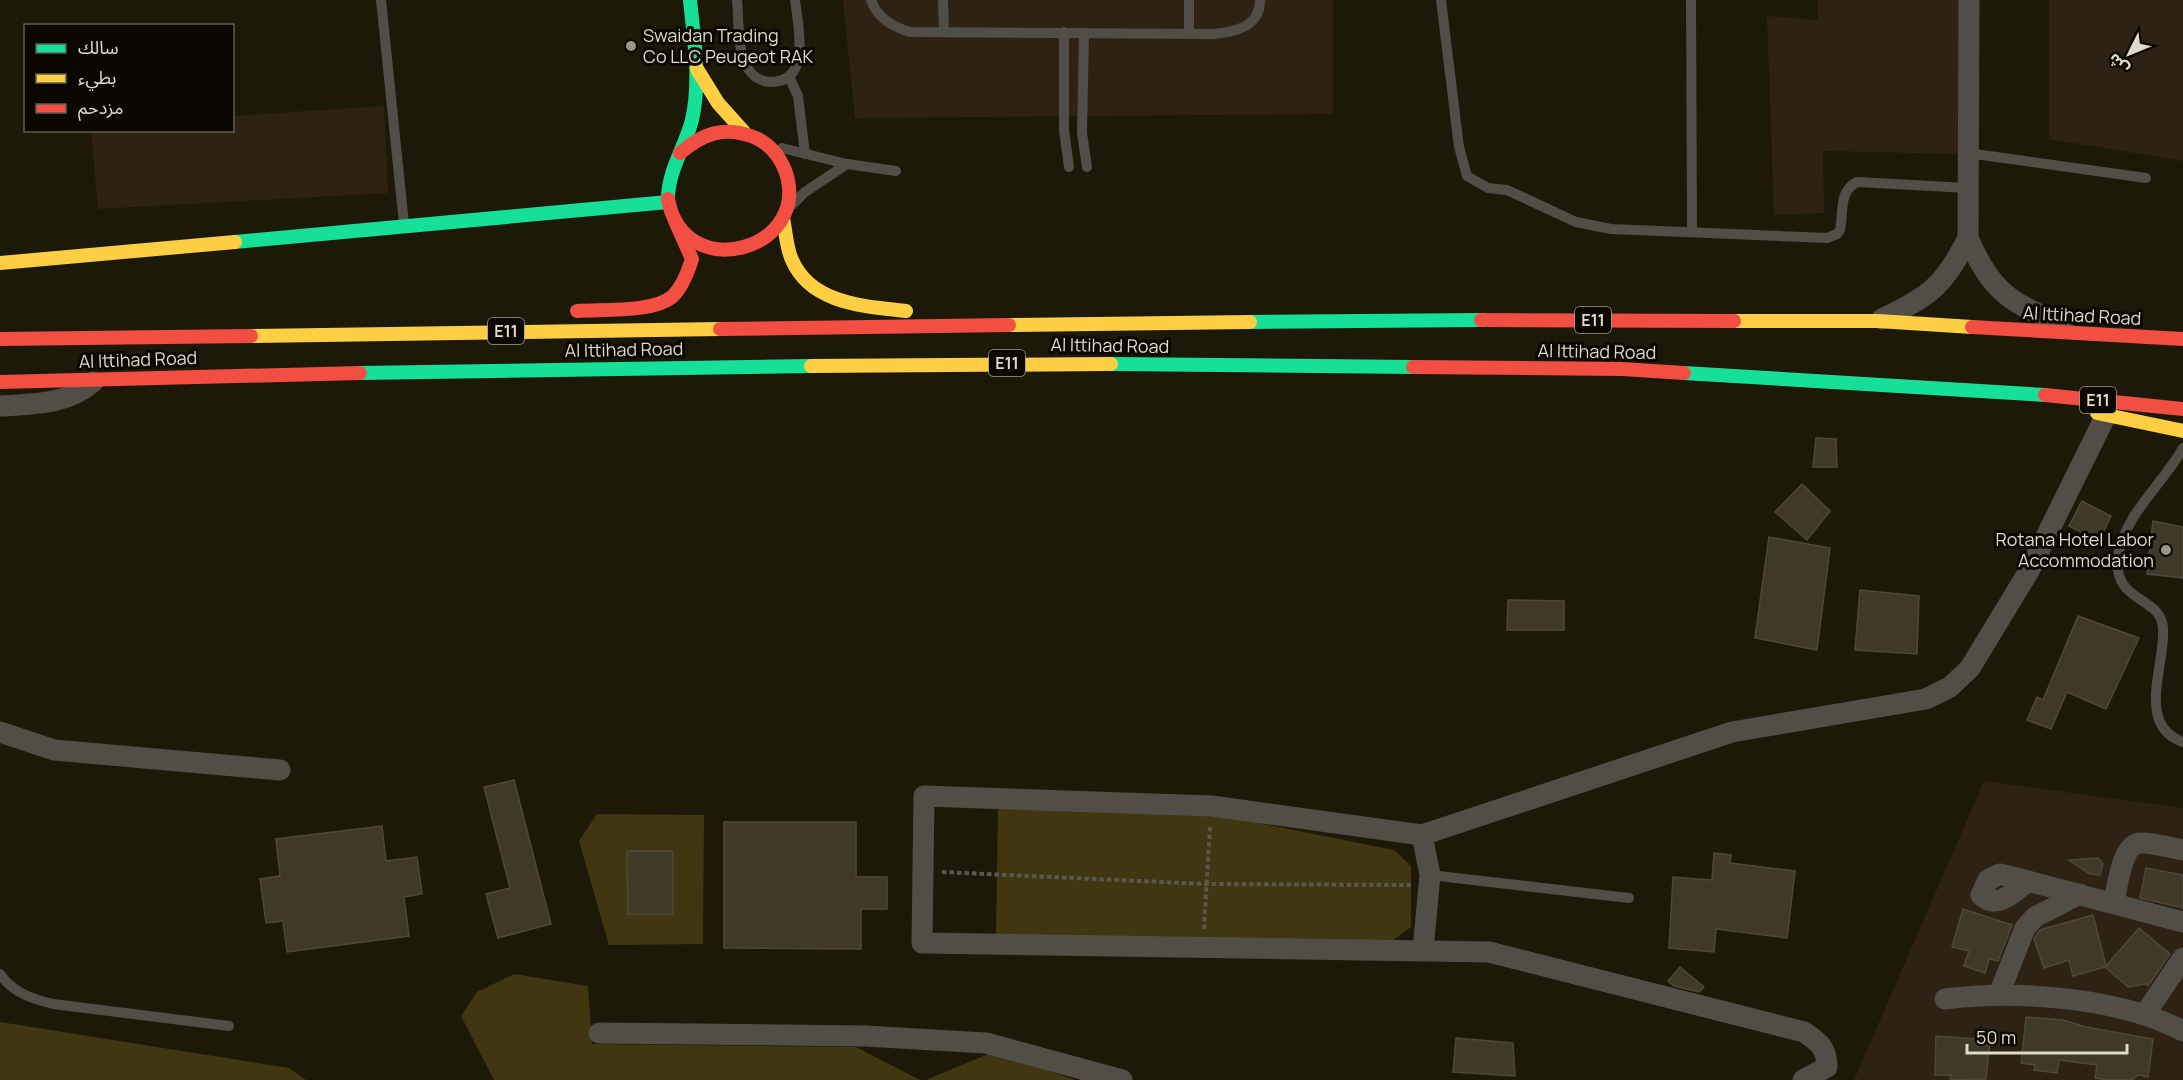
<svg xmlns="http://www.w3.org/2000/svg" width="2183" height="1080" font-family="Manrope,'Noto Sans Arabic',sans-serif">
	<rect width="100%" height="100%" fill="#1d1908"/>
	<g fill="#2d2213">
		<polygon points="843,0 1333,0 1333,114 855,118"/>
		<polygon points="1818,0 1961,0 1963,154 1823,151 1824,213 1774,215 1767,16 1818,20"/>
		<polygon points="2049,0 2183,0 2183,161 2049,139"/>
		<polygon points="384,106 388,193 98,209 91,131 232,130 233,116"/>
		<polygon points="1984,781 2183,808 2183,1080 1854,1080"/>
	</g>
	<g fill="#403711">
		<polygon points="998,801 1228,817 1394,850 1411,866 1411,927 1384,947 996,939"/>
		<polygon points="597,814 704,815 703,944 609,945 579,841"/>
		<polygon points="514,974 588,986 592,1044 856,1047 920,1080 494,1080 461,1016 477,992"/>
		<polygon points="0,1022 289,1068 306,1080 0,1080"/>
		<polygon points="993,1052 1075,1080 926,1080"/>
	</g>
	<g fill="#3f3928" stroke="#4e483b" stroke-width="1.5">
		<polygon points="1816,438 1836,439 1837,467 1813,467"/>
		<polygon points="1802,484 1830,511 1807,540 1775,512"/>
		<polygon points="2082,501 2111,516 2099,541 2069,526"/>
		<polygon points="2153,521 2183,527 2183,578 2147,574"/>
		<polygon points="1769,537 1830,548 1817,650 1755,638"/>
		<polygon points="1860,590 1919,596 1917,654 1855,650"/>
		<polygon points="1508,600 1564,601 1564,630 1507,630"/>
		<polygon points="2078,616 2139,638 2106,709 2067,692 2051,729 2027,720 2037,697 2043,700"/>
		<polygon points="514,780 551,924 498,938 486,894 510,888 484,787"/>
		<polygon points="724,822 856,822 856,877 887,877 887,909 861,909 861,949 724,948"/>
		<polygon points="382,826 386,861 417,857 422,894 404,897 409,936 287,952 283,921 266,923 260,879 280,876 276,839"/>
		<polygon points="627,851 673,851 673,914 628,914"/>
		<polygon points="1714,853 1731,855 1730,863 1795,871 1787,938 1716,929 1714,952 1669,948 1673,877 1712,880"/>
		<polygon points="2098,858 2103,864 2100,875 2090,874 2069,860"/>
		<polygon points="2146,868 2183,875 2183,908 2140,898"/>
		<polygon points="1963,909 2012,925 1998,961 1989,959 1985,973 1964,966 1969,951 1952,947"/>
		<polygon points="2093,915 2106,966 2139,928 2170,954 2148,986 2146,984 2128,987 2105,967 2073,976 2069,960 2044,968 2034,939 2040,930"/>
		<polygon points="1680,967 1704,987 1699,992 1674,986 1668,981"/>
		<polygon points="2026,1017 2063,1020 2086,1027 2153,1039 2148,1077 2138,1075 2132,1080 2107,1080 2095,1078 2097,1065 2059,1060 2057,1073 2034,1070 2035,1065 2021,1063"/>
		<polygon points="1936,1036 1990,1040 1986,1079 1950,1080 1951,1075 1935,1075"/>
		<polygon points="1456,1038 1513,1043 1515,1076 1453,1072"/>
	</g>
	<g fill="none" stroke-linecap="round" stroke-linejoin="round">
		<g stroke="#59574f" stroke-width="4" stroke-dasharray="4.5 3" stroke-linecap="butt">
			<polyline points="942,872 1205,884 1411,885"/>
			<polyline points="1204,929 1210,826"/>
		</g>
		<g stroke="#514e47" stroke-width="10">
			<polyline points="381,0 404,224"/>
			<path d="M737 0C739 20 737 47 746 65 751 75 760 82 771 82 812 82 798 25 795 0"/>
			<path d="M871 0C877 18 893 27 910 32L1213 34C1235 32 1260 27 1260 0"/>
			<polyline points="943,0 944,31"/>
			<path d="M1441 0 1459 147 1467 176 1488 188 1507 190 1576 222 1611 229 1827 238 1837 234 1840 230C1844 212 1838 192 1857 182L1968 188"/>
			<polyline points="1691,0 1692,232"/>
			<polyline points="1064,32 1064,130 1069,167"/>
			<polyline points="1084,33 1082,133 1087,167"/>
			<polyline points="1189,34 1189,0"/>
			<polyline points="789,77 798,96 805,154"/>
			<polyline points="782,148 847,164 896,171"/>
			<polyline points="1968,153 2146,178"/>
			<polyline points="792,205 805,192 847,164"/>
			<path d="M2183 448C2164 483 2124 515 2118 556 2112 604 2161 595 2163 628 2166 664 2135 725 2183 742"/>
			<polyline points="1430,875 1629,898"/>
			<path d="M0 974C12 992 32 999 53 1004L229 1026"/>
		</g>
		<g stroke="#514e47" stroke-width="21">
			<path d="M1969 0 1968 238C1993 294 2009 301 2063 325"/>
			<path d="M1882 319C1931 295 1943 287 1968 238"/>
			<path d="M0 406C33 404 67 405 93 382"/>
			<polyline points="0,732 54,750 280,770"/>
			<polyline points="1422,835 1430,875 1423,950"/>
			<path d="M2028 881 2000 874 1988 880 1981 895C1996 911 2016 891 2028 881L2183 922"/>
			<path d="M2114 902C2117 888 2122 844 2140 843 2153 842 2170 848 2183 850"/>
			<polyline points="1999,994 2025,928 2035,917 2080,894"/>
			<path d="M1945 999C2015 990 2119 997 2183 1031"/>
			<polyline points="2145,1014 2183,958"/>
			<polyline points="599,1033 865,1036 986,1043 1122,1080"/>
			<path d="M1803 1080 1827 1067C1827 1048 1819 1042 1804 1032L1489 952 922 943 924 796 1212 806 1422 835 1732 732 1926 699 1950 687 1970 668 2029 571 2106 415"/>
		</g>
		<g stroke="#16e098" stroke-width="14">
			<path d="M668 199C668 171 685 147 692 120 701 80 694 40 690 0"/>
			<polyline points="235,242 668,202"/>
			<polyline points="1250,322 1481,320"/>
			<polyline points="1111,364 1413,367"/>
			<polyline points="360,373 811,366"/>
			<polyline points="1684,373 2045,395"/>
		</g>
		<g stroke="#ffcf43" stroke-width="14">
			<polyline points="697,69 718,103 744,132"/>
			<path d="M783 218C786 232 786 247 792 260 811 304 864 306 906 311"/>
			<polyline points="0,263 235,242"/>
			<polyline points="1734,321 1878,321 1972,327"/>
			<polyline points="1009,325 1250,322"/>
			<polyline points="251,336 720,329"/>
			<polyline points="811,366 1111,364"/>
			<polyline points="2097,413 2183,431"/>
		</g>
		<g stroke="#f24e42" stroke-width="14">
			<path d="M668 199C684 287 814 249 785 170 778 153 768 142 751 136 723 126 702 134 680 153"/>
			<path d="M577 311C602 309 654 313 673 296 683 286 688 272 692 259L675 221"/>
			<polyline points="1481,320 1734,321"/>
			<polyline points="1972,327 2183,339"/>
			<polyline points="720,329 1009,325"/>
			<polyline points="0,339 251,336"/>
			<polyline points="1413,367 1622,369 1684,373"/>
			<polyline points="0,382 360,373"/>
			<polyline points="2045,395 2183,409"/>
		</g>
	</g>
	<g fill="#9a9785" stroke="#0b0801" stroke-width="2">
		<circle cx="631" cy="46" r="6"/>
		<circle cx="2166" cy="550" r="6"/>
	</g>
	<g text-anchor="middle" stroke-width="6" stroke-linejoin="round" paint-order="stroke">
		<g fill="#0b0801" stroke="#9f9c8c" stroke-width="1.5">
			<rect x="1575" y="307" width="36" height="26" rx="4.5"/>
			<rect x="488" y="318" width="36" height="26" rx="4.5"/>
			<rect x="989" y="350" width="36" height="26" rx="4.5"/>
			<rect x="2080" y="387" width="36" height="26" rx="4.5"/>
		</g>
		<g font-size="16" font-weight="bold" fill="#dedbc8">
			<text x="1593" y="326">E11</text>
			<text x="506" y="337">E11</text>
			<text x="1007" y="369">E11</text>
			<text x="2098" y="406">E11</text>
		</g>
		<g font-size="18" fill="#dedbc8" stroke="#0b0801" text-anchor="start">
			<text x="643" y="42">Swaidan Trading<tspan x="643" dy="21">Co LLC Peugeot RAK</tspan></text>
			<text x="2154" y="546" text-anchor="end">Rotana Hotel Labor<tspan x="2154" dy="21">Accommodation</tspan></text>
		</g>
		<g font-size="18" fill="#dedbc8" stroke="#0b0801">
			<text transform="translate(2082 316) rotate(3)" y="6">Al Ittihad Road</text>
			<text transform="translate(1110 346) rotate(1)" y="6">Al Ittihad Road</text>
			<text transform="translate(624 350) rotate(-1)" y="6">Al Ittihad Road</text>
			<text transform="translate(1597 352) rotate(1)" y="6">Al Ittihad Road</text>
			<text transform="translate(138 360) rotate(-2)" y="6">Al Ittihad Road</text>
		</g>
	</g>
	<rect x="24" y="24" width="210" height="108" fill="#0b0801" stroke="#5f5c51" stroke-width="1.5"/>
	<rect x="36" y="44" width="30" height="9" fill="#16e098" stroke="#5f5c51" stroke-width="1.5"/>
	<text x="78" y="54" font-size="18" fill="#dedbc8">سالك</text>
	<rect x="36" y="74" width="30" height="9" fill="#ffcf43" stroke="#5f5c51" stroke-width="1.5"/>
	<text x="78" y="84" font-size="18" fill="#dedbc8">بطيء</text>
	<rect x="36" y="104" width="30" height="9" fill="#f24e42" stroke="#5f5c51" stroke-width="1.5"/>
	<text x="78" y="114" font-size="18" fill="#dedbc8">مزدحم</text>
	<g transform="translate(2129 54) rotate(227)" stroke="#0b0801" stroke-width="4.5" paint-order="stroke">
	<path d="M0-4.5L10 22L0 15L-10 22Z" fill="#dedbc8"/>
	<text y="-9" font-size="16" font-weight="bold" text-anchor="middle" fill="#dedbc8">ش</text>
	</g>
	<path d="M1967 1044v9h160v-9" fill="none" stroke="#dedbc8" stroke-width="3"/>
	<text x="1976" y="1044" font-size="18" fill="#dedbc8" stroke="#0b0801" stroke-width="4.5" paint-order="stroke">50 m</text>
</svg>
